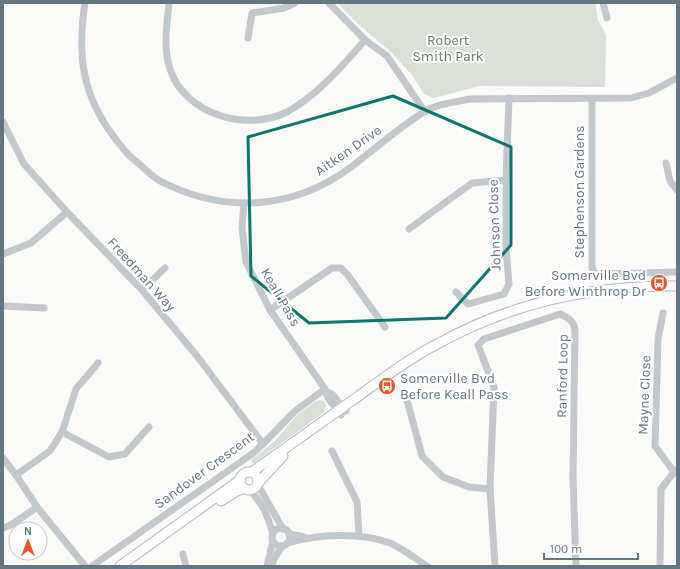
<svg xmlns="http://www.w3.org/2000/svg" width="680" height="569" font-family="Karla,sans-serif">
	<rect width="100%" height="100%" fill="#fafaf8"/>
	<g fill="#dadfd7">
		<polygon points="337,3 596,3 596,9 598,20 606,35 605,87 479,86 434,98 424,94 412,75 392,53 357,23"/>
		<path d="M320 400 324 401C327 405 326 408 324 412L253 464 251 460 275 441 297 415 316 401Z"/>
	</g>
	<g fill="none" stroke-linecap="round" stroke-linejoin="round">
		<defs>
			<g id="major">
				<circle cx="249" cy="481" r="9"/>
				<path d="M252 472C286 448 319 424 353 400 381 380 408 359 439 343 512 303 594 285 677 286"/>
				<polyline points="259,482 283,456"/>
				<polyline points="221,501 235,492 244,488"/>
				<polyline points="120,566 240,480"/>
			</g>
		</defs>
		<use href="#major" stroke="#b5babe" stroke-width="11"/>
		<g stroke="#c3c8cc" stroke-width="7">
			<path d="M85 3C77 54 82 95 114 137 120 145 125 152 132 158 141 165 150 175 160 181 224 214 294 210 351 167 375 149 398 128 424 112 437 104 455 102 470 99L631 98 649 93 677 78"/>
			<path d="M169 3C167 24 163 49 170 69 185 115 247 132 287 112 318 95 342 66 365 40"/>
			<polyline points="329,3 365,40 387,56 425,112"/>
			<polyline points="603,3 607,18"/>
			<polyline points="248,38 252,13 284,8 295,3"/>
			<polyline points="592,99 592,268 596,274 601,274 677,272"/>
			<polyline points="3,122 24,164 67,212 142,290 197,356 263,444"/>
			<polyline points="666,163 670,181 677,190"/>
			<polyline points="244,203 242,228 246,262 270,310 325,389 328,398 341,415"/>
			<polyline points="409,229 472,183 506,180"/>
			<polyline points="3,254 31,243 67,212"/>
			<polyline points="142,290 165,268"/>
			<polyline points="456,292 468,304 504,294 509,284 506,250 506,180 509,98"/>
			<polyline points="3,306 44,308"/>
			<polyline points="270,310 332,268 341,268 347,274 385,327"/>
			<polyline points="663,313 658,339 655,446 674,472"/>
			<polyline points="327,392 332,394 346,411"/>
			<polyline points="407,400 422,456 443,477 469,487 490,489"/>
			<polyline points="62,432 109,457 125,454 149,427"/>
			<polyline points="332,451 357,502 359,536"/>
			<polyline points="3,458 16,475 37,507 85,566"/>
			<polyline points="16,475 50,451 62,432 76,389 98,363"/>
			<polyline points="258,485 283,529"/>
			<path d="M250 490C264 506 267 514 273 534"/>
			<polyline points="3,528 11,525 37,507"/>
			<circle cx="281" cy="537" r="9"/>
			<polyline points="289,534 301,536 307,538"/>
			<path d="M287 543C319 534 360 532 390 543 402 548 416 559 427 566"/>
			<polyline points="183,554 186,566"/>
			<polyline points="92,566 252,454 263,444 295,411 325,389"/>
			<polyline points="267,566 273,541"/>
			<polyline points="272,566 274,559 282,546"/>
			<path d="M495 566 490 489 494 387 478 345 484 339 560 314C569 318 575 322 575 332L573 477 576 566"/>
			<polyline points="660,566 661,489 674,472 677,470"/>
		</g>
		<use href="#major" stroke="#fff" stroke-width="9"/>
	</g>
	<path fill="none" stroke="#0f766e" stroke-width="3" stroke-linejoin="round" d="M393 96 511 147V245L446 318 309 323 251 276 248 137Z"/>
	<defs>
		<symbol id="bus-disc" viewBox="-11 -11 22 22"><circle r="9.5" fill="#e4572e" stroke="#fff"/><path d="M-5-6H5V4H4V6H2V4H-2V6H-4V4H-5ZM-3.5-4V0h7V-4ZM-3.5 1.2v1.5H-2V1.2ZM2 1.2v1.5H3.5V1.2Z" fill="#fff"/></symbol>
	</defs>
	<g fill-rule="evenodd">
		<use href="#bus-disc" x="649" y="273" width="20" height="20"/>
		<use href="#bus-disc" x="377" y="376" width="20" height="20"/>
	</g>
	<g text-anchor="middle" stroke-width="4" stroke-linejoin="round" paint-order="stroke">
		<g font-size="14" fill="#687a64" stroke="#fff">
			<text x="448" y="45">Robert<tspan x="448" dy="16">Smith Park</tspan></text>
		</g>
		<g font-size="14" fill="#657683" stroke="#fff">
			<text transform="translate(348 150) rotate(-35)" y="5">Aitken Drive</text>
			<text transform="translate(579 192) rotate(-90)" y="5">Stephenson Gardens</text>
			<text transform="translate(494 225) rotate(-92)" y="5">Johnson Close</text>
			<text transform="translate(142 274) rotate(48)" y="5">Freedman Way</text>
			<text transform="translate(281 297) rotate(60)" y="5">Keall Pass</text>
			<text transform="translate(562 376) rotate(-89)" y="5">Ranford Loop</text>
			<text transform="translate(644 395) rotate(-88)" y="5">Mayne Close</text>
			<text transform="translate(204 470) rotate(-36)" y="5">Sandover Crescent</text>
		</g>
		<g font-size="14" fill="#657683" stroke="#fff" text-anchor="end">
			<text x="646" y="280">Somerville Bvd<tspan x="646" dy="16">Before Winthrop Dr</tspan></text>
			<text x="400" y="383" text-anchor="start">Somerville Bvd<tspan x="400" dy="16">Before Keall Pass</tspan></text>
		</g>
	</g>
	<rect width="680" height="569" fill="none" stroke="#657683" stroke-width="8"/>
	<g transform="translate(28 541)"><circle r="19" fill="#ffffff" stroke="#c1c8cd"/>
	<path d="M0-3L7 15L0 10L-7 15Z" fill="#e4572e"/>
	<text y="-6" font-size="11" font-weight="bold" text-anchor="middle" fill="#657683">N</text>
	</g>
	<path d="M544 553v6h94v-6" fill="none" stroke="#657683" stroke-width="2"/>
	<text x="550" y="553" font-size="12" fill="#657683" stroke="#ffffff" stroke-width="3" paint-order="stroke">100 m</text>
</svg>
